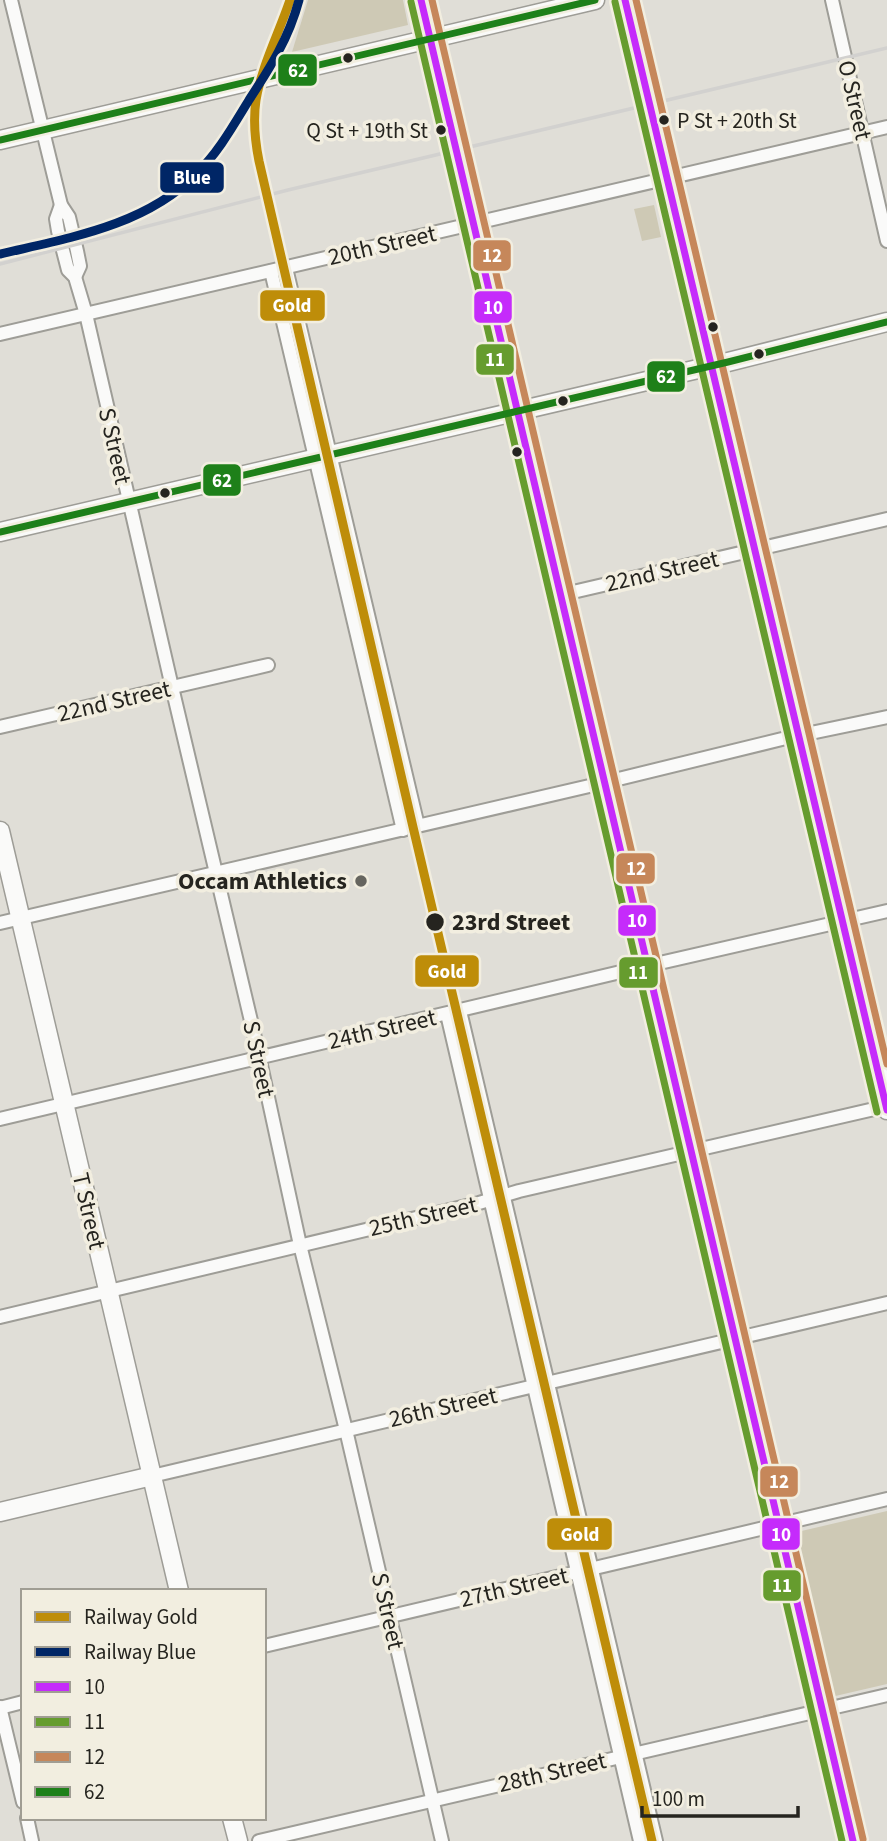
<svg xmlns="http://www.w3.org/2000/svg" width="887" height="1841" font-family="'Source Sans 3',sans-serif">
	<rect width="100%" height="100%" fill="#e0ded7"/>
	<g fill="#cec9b5">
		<polygon points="308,0 403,0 408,25 292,52"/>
		<polygon points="654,205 661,237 642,241 634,209"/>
		<polygon points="887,1511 887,1684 831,1697 793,1533"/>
	</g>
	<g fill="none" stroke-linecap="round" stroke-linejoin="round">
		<defs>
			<g id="street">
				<polyline points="11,0 61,205 69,217 77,251 80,266 75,277"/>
				<polyline points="832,0 887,241"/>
				<polyline points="61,205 56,219 58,231 68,270 75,277 86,314 172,687 256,1042 300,1245 346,1430 442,1841"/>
				<polyline points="286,268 418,826"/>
				<polyline points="271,271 403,830"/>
				<polyline points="0,334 887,127"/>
				<polyline points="560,595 887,519"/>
				<polyline points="0,727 268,665"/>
				<polyline points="0,923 598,784 782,739 887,717"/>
				<polyline points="460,1011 656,1841"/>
				<polyline points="447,1014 640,1841"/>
				<polyline points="0,1119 629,970 887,911"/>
				<polyline points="0,1317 479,1203 519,1191 887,1106"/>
				<polyline points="152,1476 887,1303"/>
				<polyline points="264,1646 887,1499"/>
				<polyline points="0,1707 23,1802"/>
				<polyline points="0,1708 23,1702"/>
				<polyline points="27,1818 32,1841"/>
				<polyline points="259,1841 887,1695"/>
			</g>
			<g id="secondary">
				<polyline points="421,0 542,521 853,1841"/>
				<polyline points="625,0 887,1110"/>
				<polyline points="0,140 595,0"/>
				<polyline points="0,532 728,362 887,322"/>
				<polyline points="0,831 179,1591"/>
				<polyline points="0,1512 152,1476"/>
				<polyline points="232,1818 238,1841"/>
			</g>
		</defs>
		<use href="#street" stroke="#9e9d97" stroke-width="16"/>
		<use href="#secondary" stroke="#9e9d97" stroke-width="21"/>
		<use href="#street" stroke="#fafaf9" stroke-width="12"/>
		<use href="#secondary" stroke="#fafaf9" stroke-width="18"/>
		<polyline stroke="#d2d1cf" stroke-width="3.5" points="0,264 288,190 887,48"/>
		<defs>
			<g id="bus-1">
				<polyline points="421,0 853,1841"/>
				<polyline points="625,0 887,1110"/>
			</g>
			<g id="bus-2">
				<polyline points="411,2 842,1841"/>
				<polyline points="615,2 877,1112"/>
			</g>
			<g id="bus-3">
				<polyline points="432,0 863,1839"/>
				<polyline points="636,0 887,1064"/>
			</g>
			<g id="bus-4">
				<polyline points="0,140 595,0"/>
				<polyline points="0,532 728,362 887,322"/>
			</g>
		</defs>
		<use href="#bus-1" stroke="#f2eee0" stroke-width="12"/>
		<use href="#bus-2" stroke="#f2eee0" stroke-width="12"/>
		<use href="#bus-3" stroke="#f2eee0" stroke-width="12"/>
		<use href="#bus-4" stroke="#f2eee0" stroke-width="12"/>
		<use href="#bus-1" stroke="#c52bfb" stroke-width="7"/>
		<use href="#bus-2" stroke="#669c2e" stroke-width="7"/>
		<use href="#bus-3" stroke="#c6875a" stroke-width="7"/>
		<use href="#bus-4" stroke="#1e8019" stroke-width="7"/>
		<defs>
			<path id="rail-1" d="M290 0C279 33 262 65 256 100 253 120 255 141 259 161L413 827 652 1841"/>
			<path id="rail-2" d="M0 254C68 238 145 226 196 174 218 153 233 126 249 100 270 68 289 38 299 0"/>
		</defs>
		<use href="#rail-1" stroke="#f2eee0" stroke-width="14"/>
		<use href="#rail-2" stroke="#f2eee0" stroke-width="14"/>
		<use href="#rail-1" stroke="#be8d09" stroke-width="9"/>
		<use href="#rail-2" stroke="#002666" stroke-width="9"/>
	</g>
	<g fill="#25241f" stroke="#f2eee0" stroke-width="2.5">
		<circle cx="348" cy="58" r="6"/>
		<circle cx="664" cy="120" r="6"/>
		<circle cx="441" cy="130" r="6"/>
		<circle cx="713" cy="327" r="6"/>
		<circle cx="759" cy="354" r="6"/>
		<circle cx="563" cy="401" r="6"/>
		<circle cx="517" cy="452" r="6"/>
		<circle cx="165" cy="493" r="6"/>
		<circle cx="435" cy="922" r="10"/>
	</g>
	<circle fill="#66655f" stroke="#f2eee0" stroke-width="2.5" cx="361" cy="881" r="7"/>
	<g text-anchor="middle" stroke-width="7" stroke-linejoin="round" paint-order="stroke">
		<g font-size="22" fill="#25241f" stroke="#f2eee0" text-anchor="start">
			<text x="677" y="128">P St + 20th St</text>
			<text x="428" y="138" text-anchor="end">Q St + 19th St</text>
		</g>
		<g font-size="24" fill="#25241f" stroke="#f2eee0">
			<text transform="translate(855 100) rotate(77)" y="8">O Street</text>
			<text transform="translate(382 245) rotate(-13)" y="8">20th Street</text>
			<text transform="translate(115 446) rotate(77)" y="8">S Street</text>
			<text transform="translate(662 571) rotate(-13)" y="8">22nd Street</text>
			<text transform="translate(114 701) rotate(-13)" y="8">22nd Street</text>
			<text transform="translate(382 1029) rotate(-13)" y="8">24th Street</text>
			<text transform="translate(259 1059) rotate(78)" y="8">S Street</text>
			<text transform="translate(89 1211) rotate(77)" y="8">T Street</text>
			<text transform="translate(423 1216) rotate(-13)" y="8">25th Street</text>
			<text transform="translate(443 1407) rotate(-13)" y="8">26th Street</text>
			<text transform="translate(514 1587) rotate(-13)" y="8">27th Street</text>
			<text transform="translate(388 1611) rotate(77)" y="8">S Street</text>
			<text transform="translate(552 1772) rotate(-13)" y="8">28th Street</text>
		</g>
		<g font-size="24" font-weight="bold" fill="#25241f" stroke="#f2eee0" text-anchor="end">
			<text x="347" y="889">Occam Athletics</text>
		</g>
		<g font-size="24" font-weight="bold" fill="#25241f" stroke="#f2eee0" text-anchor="start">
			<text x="452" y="930">23rd Street</text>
		</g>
	</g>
	<g stroke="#f2eee0" stroke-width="2.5">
		<rect x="277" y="53" width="41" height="34" rx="7" fill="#1e8019"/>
		<rect x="159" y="161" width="66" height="33" rx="7" fill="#002666"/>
		<rect x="472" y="239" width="40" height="33" rx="7" fill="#c6875a"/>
		<rect x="259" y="289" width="67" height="33" rx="7" fill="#be8d09"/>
		<rect x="473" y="290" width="40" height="34" rx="7" fill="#c52bfb"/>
		<rect x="475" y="343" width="40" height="33" rx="7" fill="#669c2e"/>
		<rect x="646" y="360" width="40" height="33" rx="7" fill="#1e8019"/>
		<rect x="202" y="463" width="40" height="34" rx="7" fill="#1e8019"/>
		<rect x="615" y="852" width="41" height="33" rx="7" fill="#c6875a"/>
		<rect x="617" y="904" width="40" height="33" rx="7" fill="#c52bfb"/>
		<rect x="414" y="954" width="66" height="34" rx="7" fill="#be8d09"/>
		<rect x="618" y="956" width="41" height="33" rx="7" fill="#669c2e"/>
		<rect x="759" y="1465" width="40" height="33" rx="7" fill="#c6875a"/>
		<rect x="546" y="1517" width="67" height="34" rx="7" fill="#be8d09"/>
		<rect x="761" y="1517" width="40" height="34" rx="7" fill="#c52bfb"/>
		<rect x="762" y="1569" width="40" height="33" rx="7" fill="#669c2e"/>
	</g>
	<g font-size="19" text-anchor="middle" font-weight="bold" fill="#fff">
		<text x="298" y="77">62</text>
		<text x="192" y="184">Blue</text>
		<text x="492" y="262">12</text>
		<text x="292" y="312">Gold</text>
		<text x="493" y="314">10</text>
		<text x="495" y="366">11</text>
		<text x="666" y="383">62</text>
		<text x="222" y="487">62</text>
		<text x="636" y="875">12</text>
		<text x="637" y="927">10</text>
		<text x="447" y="978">Gold</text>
		<text x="638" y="979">11</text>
		<text x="779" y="1488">12</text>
		<text x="580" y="1541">Gold</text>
		<text x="781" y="1541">10</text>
		<text x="782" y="1592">11</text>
	</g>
	<rect x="21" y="1589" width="245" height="231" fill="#f2eee0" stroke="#a09d93" stroke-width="2"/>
	<rect x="35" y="1612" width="35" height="10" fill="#be8d09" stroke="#a09d93" stroke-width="2"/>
	<text x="84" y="1624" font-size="21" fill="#25241f">Railway Gold</text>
	<rect x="35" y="1647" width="35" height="10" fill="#002666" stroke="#a09d93" stroke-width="2"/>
	<text x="84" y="1659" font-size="21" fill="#25241f">Railway Blue</text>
	<rect x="35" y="1682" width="35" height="10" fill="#c52bfb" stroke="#a09d93" stroke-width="2"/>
	<text x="84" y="1694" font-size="21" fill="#25241f">10</text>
	<rect x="35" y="1717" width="35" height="10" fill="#669c2e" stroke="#a09d93" stroke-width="2"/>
	<text x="84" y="1729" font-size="21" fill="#25241f">11</text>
	<rect x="35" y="1752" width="35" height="10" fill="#c6875a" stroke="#a09d93" stroke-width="2"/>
	<text x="84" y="1764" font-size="21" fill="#25241f">12</text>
	<rect x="35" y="1787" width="35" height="10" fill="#1e8019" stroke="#a09d93" stroke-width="2"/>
	<text x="84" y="1799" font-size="21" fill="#25241f">62</text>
	<path d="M642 1806v10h156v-10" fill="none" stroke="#25241f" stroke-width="3.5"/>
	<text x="652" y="1806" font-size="21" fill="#25241f" stroke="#f2eee0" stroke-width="5" paint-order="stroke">100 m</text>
</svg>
